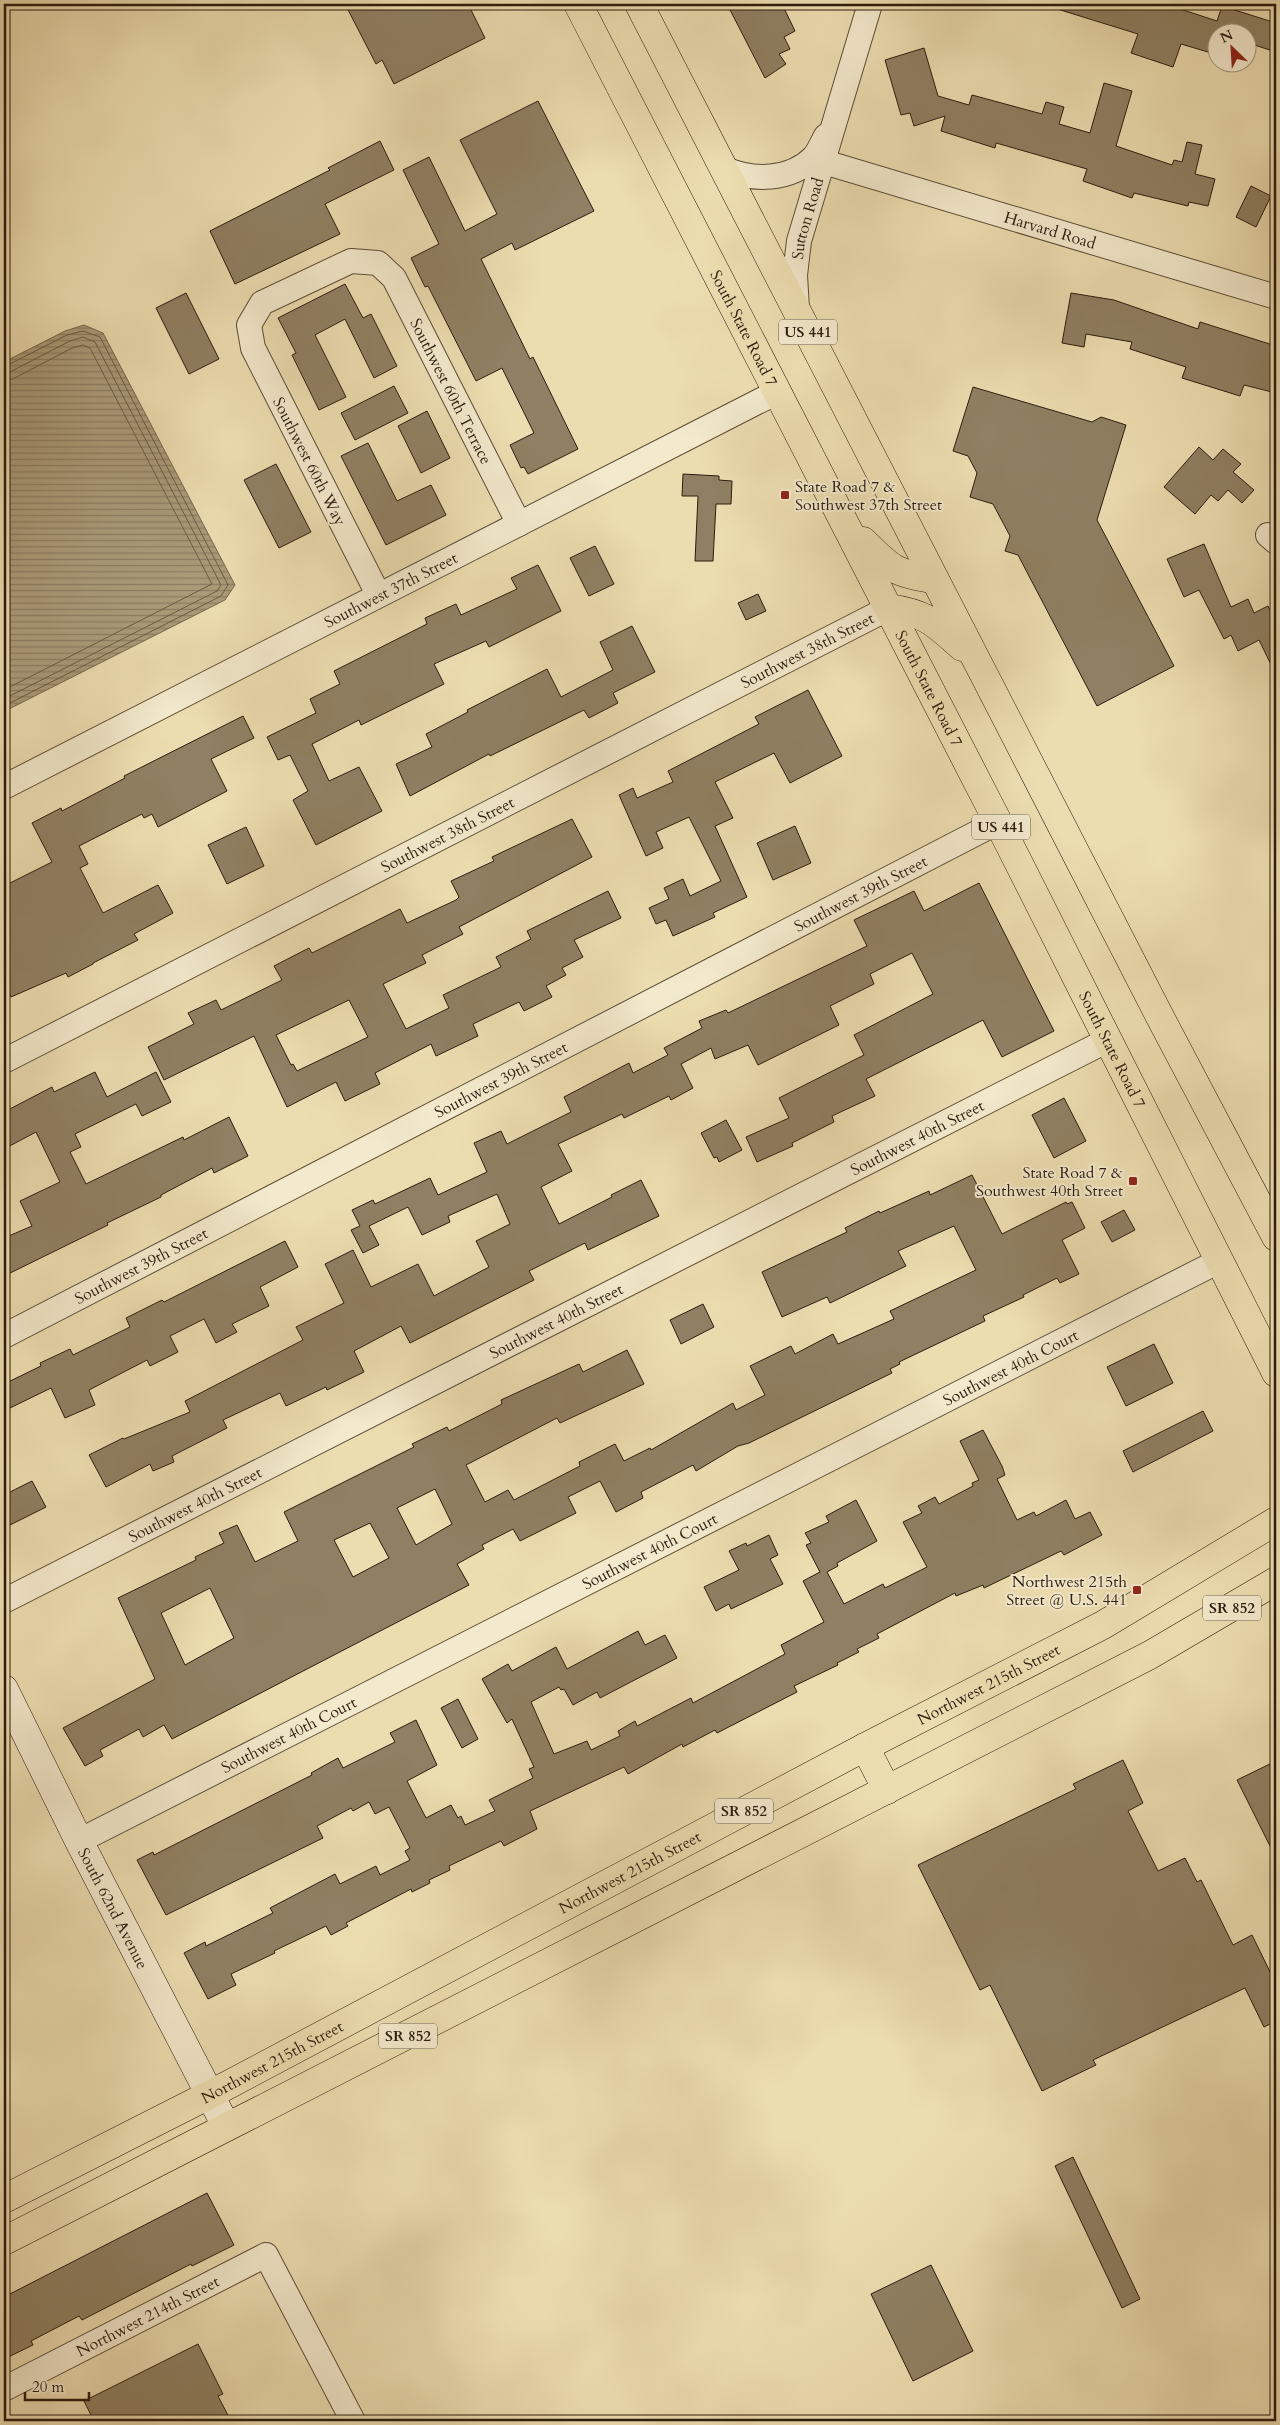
<svg xmlns="http://www.w3.org/2000/svg" width="1280" height="2425" font-family="Cardo,serif">
	<defs>
		<pattern id="water-rules" width="6" height="5" patternUnits="userSpaceOnUse" patternTransform="scale(1.25)"><rect width="6" height="5" fill="#aa9b79"/><path d="M0 2.5h6" fill="none" stroke="#8b7e62"/></pattern>
	</defs>
	<rect width="100%" height="100%" fill="#ecddb0"/>
	<filter id="stains"><feTurbulence type="fractalNoise" baseFrequency=".004" numOctaves="4"/><feColorMatrix values="0 0 0 0 .2 0 0 0 0 .09 0 0 0 0 .02 0 0 0 .5 -.17"/></filter>
	<radialGradient id="worn" r=".72"><stop offset=".6" stop-color="#630" stop-opacity="0"/><stop offset="1" stop-color="#630" stop-opacity=".3"/></radialGradient>
	<polygon fill="url(#water-rules)" stroke="#77684f" points="84,325 103,333 235,585 225,600 5,711 4,362 65,331"/>
	<g fill="none" stroke-linecap="round" stroke-linejoin="round">
		<g stroke="#6a5c44" stroke-width="1">
			<polyline points="4,367 67,335 83,331 100,337 228,585 221,596 4,706"/>
			<polyline points="4,373 10,372 70,341 83,337 95,342 221,585 217,591 4,699"/>
			<polyline points="4,380 13,379 72,348 83,345 90,348 212,584 4,690"/>
		</g>
	</g>
	<g fill="#8f8063" stroke="#2b1c0f" fill-rule="evenodd">
		<polygon points="345,4 468,4 485,38 394,84 382,60 376,64"/>
		<polygon points="727,4 782,4 795,31 784,37 790,49 779,54 786,64 765,78"/>
		<polygon points="1055,4 1165,4 1217,21 1222,6 1276,23 1276,52 1248,43 1248,32 1218,32 1218,55 1181,44 1173,67 1131,53 1138,34 1054,8"/>
		<polygon points="924,48 938,96 969,105 972,95 1042,114 1046,102 1064,107 1059,124 1090,133 1104,83 1132,91 1116,146 1172,165 1174,160 1182,162 1187,142 1202,145 1195,174 1215,179 1208,206 1189,202 1188,206 1134,193 1132,198 1083,181 1087,169 996,143 995,148 941,131 945,116 914,126 910,113 901,115 885,60"/>
		<polygon points="538,101 594,211 515,250 512,243 481,259 530,359 533,357 578,449 528,474 524,467 521,468 510,445 534,433 502,368 476,381 428,286 425,287 411,258 439,244 403,170 429,157 465,231 497,214 460,140"/>
		<polygon points="380,141 394,170 325,204 340,234 235,284 210,231 330,170 328,168"/>
		<polygon points="1251,186 1271,196 1256,227 1236,217"/>
		<polygon points="345,284 363,318 371,314 397,366 374,378 345,319 315,335 346,397 319,410 292,355 296,353 278,318"/>
		<polygon points="186,293 219,359 189,374 156,308"/>
		<polygon points="1071,293 1114,300 1198,329 1200,322 1276,346 1276,393 1244,385 1240,396 1182,378 1186,367 1130,349 1132,342 1086,334 1084,347 1062,343"/>
		<polygon points="394,386 408,413 355,440 341,413"/>
		<polygon points="973,387 1092,422 1101,417 1126,425 1097,520 1174,666 1097,706 1018,555 1005,551 1010,536 993,504 970,497 977,473 968,456 953,451"/>
		<polygon points="427,411 450,458 421,473 398,426"/>
		<polygon points="368,443 397,501 431,485 446,515 386,545 341,456"/>
		<polygon points="1199,447 1213,460 1223,449 1241,464 1233,472 1254,490 1242,503 1228,490 1218,501 1211,495 1195,514 1164,487"/>
		<polygon points="276,464 311,532 279,548 244,480"/>
		<polygon points="683,474 719,476 719,480 732,481 731,504 716,504 713,561 695,561 698,496 682,496"/>
		<polygon points="1204,544 1231,607 1248,599 1254,613 1268,606 1276,623 1276,675 1259,640 1238,651 1231,635 1224,639 1199,590 1184,597 1167,559"/>
		<polygon points="595,546 614,584 589,596 570,558"/>
		<polygon points="538,565 561,611 489,647 486,641 434,664 444,684 361,725 359,720 312,744 329,781 359,767 382,811 316,845 293,800 308,791 290,755 278,760 267,737 316,713 310,699 340,684 334,671 427,624 425,618 456,604 461,615 517,589 511,578"/>
		<polygon points="758,594 766,611 746,620 738,603"/>
		<polygon points="632,626 655,672 613,693 618,703 589,718 584,710 490,756 489,754 410,796 396,764 432,747 426,734 468,712 467,710 547,669 561,697 613,670 600,642"/>
		<polygon points="808,690 842,756 790,783 774,753 715,782 733,818 715,826 747,897 713,913 715,917 673,936 666,920 656,924 649,908 669,899 664,888 683,879 690,896 721,881 689,817 656,832 663,848 646,856 619,795 633,788 637,798 673,782 668,771 759,724 755,717"/>
		<polygon points="243,716 254,738 211,759 227,791 158,827 152,814 144,818 142,814 79,846 88,864 80,868 103,913 158,885 173,913 134,934 138,940 93,963 93,964 68,977 66,973 11,997 4,981 4,886 52,862 32,823 61,808 62,811 125,778 124,776"/>
		<path d="M572 819 592 857 459 927 463 934 422 955 426 963 383 984 406 1029 449 1008 443 995 501 967 496 957 531 939 527 931 608 891 621 918 574 940 583 957 562 968 566 975 546 986 552 997 524 1011 519 1002 473 1024 478 1036 436 1056 431 1044 375 1073 380 1084 345 1101 336 1082 287 1107 254 1036 164 1080 148 1047 194 1024 188 1013 216 1000 221 1010 282 980 274 966 309 948 312 953 400 909 407 923 456 900 459 897 451 881 494 861 492 857ZM349 1000 368 1037 297 1071 293 1064 291 1065 276 1035Z"/>
		<polygon points="795,826 811,863 773,880 757,843"/>
		<polygon points="246,827 264,866 227,884 208,845"/>
		<polygon points="979,883 1054,1031 1002,1057 983,1020 866,1079 875,1096 832,1116 834,1122 792,1143 793,1146 757,1162 746,1137 789,1118 779,1098 864,1055 854,1035 933,994 912,953 870,974 874,984 830,1006 839,1025 758,1065 748,1045 715,1059 711,1048 681,1064 693,1088 671,1100 669,1096 624,1118 622,1114 558,1144 572,1171 541,1187 559,1224 612,1197 611,1195 641,1180 659,1216 588,1250 585,1243 529,1271 534,1280 410,1343 401,1326 354,1351 364,1372 327,1390 326,1387 286,1406 280,1393 223,1420 227,1428 172,1456 174,1462 153,1471 150,1464 106,1487 89,1455 123,1438 124,1439 190,1412 185,1401 303,1340 296,1327 344,1303 325,1264 353,1250 371,1287 418,1264 434,1296 489,1267 476,1241 510,1224 497,1194 448,1216 450,1222 422,1235 408,1207 369,1226 379,1245 363,1253 351,1230 360,1226 352,1210 373,1200 375,1204 430,1178 438,1195 487,1172 474,1143 501,1131 507,1144 571,1112 564,1097 629,1063 633,1073 668,1055 664,1048 702,1028 699,1021 726,1010 728,1013 867,946 854,920 914,891 924,911"/>
		<polygon points="95,1072 107,1097 156,1072 171,1102 142,1116 136,1104 75,1134 81,1147 70,1152 86,1184 183,1137 184,1140 229,1117 248,1156 214,1173 212,1168 161,1195 161,1197 107,1223 108,1225 4,1276 4,1238 32,1226 20,1201 60,1182 36,1132 4,1149 4,1112 52,1087 54,1092"/>
		<polygon points="1064,1098 1086,1141 1054,1158 1032,1115"/>
		<polygon points="726,1120 742,1150 719,1162 717,1157 714,1158 701,1133"/>
		<path d="M972 1175 1002 1234 1066 1202 1067 1204 1072 1202 1085 1228 1062 1240 1079 1274 1060 1283 1057 1278 1023 1295 1024 1297 983 1316 985 1321 899 1362 900 1364 890 1369 892 1373 749 1443 738 1446 696 1471 693 1465 641 1492 643 1498 616 1512 600 1481 568 1497 576 1513 520 1541 513 1529 482 1545 484 1549 457 1564 469 1585 172 1739 164 1725 143 1737 139 1729 100 1750 103 1756 85 1766 63 1728 155 1679 118 1598 196 1560 195 1557 224 1543 219 1533 237 1525 255 1562 298 1541 284 1512 414 1447 412 1444 447 1427 449 1431 502 1404 501 1400 579 1364 583 1372 627 1350 644 1384 560 1423 557 1418 466 1465 485 1502 508 1490 514 1500 580 1466 579 1462 615 1444 624 1461 650 1448 651 1450 733 1403 736 1410 765 1395 750 1366 791 1346 795 1354 833 1334 838 1344 894 1319 890 1311 976 1270 954 1226 898 1251 906 1266 830 1303 827 1297 782 1317 762 1272 847 1232 845 1228 879 1211 880 1213 929 1191 930 1195ZM435 1489 452 1524 416 1545 397 1508ZM370 1523 389 1558 353 1577 334 1540ZM210 1588 234 1638 185 1665 161 1613Z"/>
		<polygon points="1124,1210 1135,1230 1112,1242 1101,1222"/>
		<polygon points="285,1241 298,1267 260,1287 269,1306 232,1324 237,1332 216,1343 204,1319 170,1336 178,1352 150,1366 147,1360 89,1390 95,1405 65,1418 51,1388 10,1408 4,1396 4,1384 41,1366 40,1363 70,1349 73,1355 130,1327 126,1318 162,1300 164,1302"/>
		<polygon points="703,1304 714,1327 681,1344 670,1320"/>
		<polygon points="1154,1344 1173,1383 1126,1406 1107,1367"/>
		<polygon points="1203,1411 1213,1431 1133,1472 1123,1451"/>
		<polygon points="983,1430 1002,1466 1005,1475 997,1479 1017,1520 1034,1512 1036,1516 1066,1500 1075,1519 1090,1512 1102,1535 1064,1555 1061,1551 984,1588 983,1585 956,1596 955,1593 877,1634 879,1638 857,1649 859,1652 837,1663 838,1665 794,1686 797,1692 717,1733 715,1730 683,1747 682,1744 628,1774 624,1767 530,1811 537,1829 504,1846 501,1841 449,1866 450,1870 429,1880 430,1883 412,1892 411,1889 346,1923 348,1926 331,1935 326,1926 274,1951 275,1953 231,1974 236,1985 208,1999 184,1953 205,1942 206,1946 273,1913 270,1908 335,1874 340,1884 376,1866 380,1875 410,1860 405,1851 410,1848 389,1807 375,1814 369,1802 353,1811 351,1808 317,1826 323,1838 166,1915 137,1860 153,1852 154,1855 312,1775 311,1773 338,1758 343,1768 395,1742 390,1733 416,1720 437,1765 407,1781 426,1818 451,1805 458,1818 461,1816 465,1825 495,1811 489,1800 533,1778 529,1769 534,1767 512,1719 507,1723 482,1679 508,1664 512,1671 556,1647 567,1669 638,1631 645,1645 665,1635 677,1658 600,1698 597,1692 573,1705 564,1689 561,1690 559,1687 531,1702 554,1754 587,1741 591,1750 620,1736 618,1731 635,1721 637,1726 691,1698 693,1703 785,1654 781,1645 824,1622 803,1581 820,1572 806,1545 811,1543 805,1533 829,1522 826,1516 856,1500 877,1541 837,1563 838,1566 827,1572 844,1604 883,1584 885,1588 927,1567 903,1522 922,1513 918,1506 935,1497 939,1504 973,1486 972,1483 979,1480 960,1441"/>
		<polygon points="32,1481 46,1507 4,1528 4,1495"/>
		<polygon points="769,1535 778,1555 770,1559 783,1584 731,1609 729,1604 716,1611 704,1587 739,1570 729,1551 746,1543 747,1546"/>
		<polygon points="458,1699 478,1739 462,1748 441,1708"/>
		<polygon points="1123,1760 1143,1803 1128,1811 1158,1871 1185,1858 1197,1882 1201,1880 1233,1945 1252,1935 1276,1984 1276,2021 1264,2027 1245,1988 1093,2060 1096,2065 1042,2091 990,1985 980,1990 918,1865 1076,1789 1073,1784"/>
		<polygon points="1276,1761 1276,1858 1237,1780"/>
		<polygon points="1073,2157 1140,2299 1122,2308 1055,2166"/>
		<polygon points="207,2193 234,2245 192,2266 191,2264 82,2320 79,2316 31,2341 33,2345 4,2359 4,2297"/>
		<polygon points="931,2265 973,2351 913,2381 871,2294"/>
		<polygon points="198,2344 223,2394 218,2396 231,2421 94,2421 84,2401"/>
	</g>
	<g fill="none" stroke-linecap="round" stroke-linejoin="round">
		<defs>
			<g id="street">
				<path id="s1" d="M824 162 1276 297"/>
				<path d="M725 169C753 181 790 181 814 157 819 151 822 143 826 136"/>
				<path id="s2" d="M797 309 795 275 799 241 870 4"/>
				<polyline points="1268,535 1276,542"/>
				<path id="s3" d="M378 594 253 348 249 325 262 303 351 261 378 263 394 278 519 524"/>
				<path id="s4" d="M4 787 777 392"/>
				<path id="s5" d="M4 1061 889 608"/>
				<path id="s6" d="M4 1336 998 822"/>
				<path id="s7" d="M4 1601 1108 1040"/>
				<path id="s8" d="M79 1841 1219 1261"/>
				<path id="s9" d="M4 2389 266 2255 353 2421"/>
			</g>
			<g id="secondary">
				<path id="s10" d="M4 1689 79 1841 226 2126"/>
			</g>
			<g id="primary">
				<path id="s11" d="M578 4 998 822 1276 1373"/>
				<polyline points="639,4 1159,1015 1276,1237"/>
				<path d="M863 541C890 568 895 574 934 579"/>
				<path d="M889 608C926 613 935 623 962 647"/>
				<polyline points="865,1747 887,1790"/>
				<path id="s12" d="M4 2199 209 2095 865 1747 1103 1625 1276 1521"/>
				<polyline points="4,2241 1150,1655 1276,1581"/>
			</g>
		</defs>
		<use href="#street" stroke="#5b4c37" stroke-width="26"/>
		<use href="#secondary" stroke="#2b1c0f" stroke-width="29"/>
		<use href="#primary" stroke="#2b1c0f" stroke-width="29"/>
		<use href="#street" stroke="#f3e9cc" stroke-width="24"/>
		<use href="#secondary" stroke="#f3e9cc" stroke-width="28"/>
		<use href="#primary" stroke="#ecddb0" stroke-width="28"/>
	</g>
	<g fill="#8f2418" stroke="#f3e9cc" stroke-width="2">
		<rect x="780" y="490" width="10" height="10" rx="2.5"/>
		<rect x="1128" y="1176" width="10" height="10" rx="2.5"/>
		<rect x="1132" y="1585" width="10" height="10" rx="2.5"/>
	</g>
	<g text-anchor="middle" stroke-width="4" stroke-linejoin="round" paint-order="stroke">
		<g fill="#f3e9cc" stroke="#675a48" stroke-width="1">
			<rect x="779" y="319.5" width="58" height="25" rx="4"/>
			<rect x="972" y="814.5" width="58" height="25" rx="4"/>
			<rect x="1203" y="1595.5" width="58" height="25" rx="4"/>
			<rect x="715" y="1798.5" width="58" height="25" rx="4"/>
			<rect x="379" y="2023.5" width="58" height="25" rx="4"/>
		</g>
		<g font-size="15" font-weight="bold" fill="#2b1c0f">
			<text x="808" y="337">US 441</text>
			<text x="1001" y="832">US 441</text>
			<text x="1232" y="1613">SR 852</text>
			<text x="744" y="1816">SR 852</text>
			<text x="408" y="2041">SR 852</text>
		</g>
		<g font-size="16" fill="#2b1c0f" stroke="#f3e9cc">
			<text dy="6" stroke="none"><textPath href="#s2" startOffset="92">Sutton Road</textPath></text>
			<text dy="6" stroke="none"><textPath href="#s1" startOffset="236">Harvard Road</textPath></text>
			<text dy="6" stroke="none"><textPath href="#s11" startOffset="364">South State Road 7</textPath></text>
			<text dy="6" stroke="none"><textPath href="#s3" startOffset="599">Southwest 60th Terrace</textPath></text>
			<text transform="translate(310 461) rotate(63)" y="6">Southwest 60th Way</text>
			<text dy="6" stroke="none"><textPath href="#s4" startOffset="434">Southwest 37th Street</textPath></text>
			<text dy="6" stroke="none"><textPath href="#s5" startOffset="902">Southwest 38th Street</textPath></text>
			<text dy="6" stroke="none"><textPath href="#s11" startOffset="769">South State Road 7</textPath></text>
			<text dy="6" stroke="none"><textPath href="#s5" startOffset="498">Southwest 38th Street</textPath></text>
			<text dy="6" stroke="none"><textPath href="#s6" startOffset="964">Southwest 39th Street</textPath></text>
			<text dy="6" stroke="none"><textPath href="#s11" startOffset="1174">South State Road 7</textPath></text>
			<text dy="6" stroke="none"><textPath href="#s6" startOffset="559">Southwest 39th Street</textPath></text>
			<text dy="6" stroke="none"><textPath href="#s7" startOffset="1024">Southwest 40th Street</textPath></text>
			<text dy="6" stroke="none"><textPath href="#s6" startOffset="154">Southwest 39th Street</textPath></text>
			<text dy="6" stroke="none"><textPath href="#s7" startOffset="619">Southwest 40th Street</textPath></text>
			<text dy="6" stroke="none"><textPath href="#s8" startOffset="1045">Southwest 40th Court</textPath></text>
			<text dy="6" stroke="none"><textPath href="#s7" startOffset="214">Southwest 40th Street</textPath></text>
			<text dy="6" stroke="none"><textPath href="#s8" startOffset="640">Southwest 40th Court</textPath></text>
			<text dy="6" stroke="none"><textPath href="#s12" startOffset="1111">Northwest 215th Street</textPath></text>
			<text dy="6" stroke="none"><textPath href="#s8" startOffset="235">Southwest 40th Court</textPath></text>
			<text dy="6" stroke="none"><textPath href="#s12" startOffset="706">Northwest 215th Street</textPath></text>
			<text dy="6" stroke="none"><textPath href="#s10" startOffset="245">South 62nd Avenue</textPath></text>
			<text dy="6" stroke="none"><textPath href="#s12" startOffset="301">Northwest 215th Street</textPath></text>
			<text dy="6" stroke="none"><textPath href="#s9" startOffset="161">Northwest 214th Street</textPath></text>
		</g>
		<g font-size="16" fill="#2b1c0f" stroke="#f3e9cc" text-anchor="end">
			<text x="795" y="492" text-anchor="start">State Road 7 &amp;<tspan x="795" dy="18">Southwest 37th Street</tspan></text>
			<text x="1123" y="1178">State Road 7 &amp;<tspan x="1123" dy="18">Southwest 40th Street</tspan></text>
			<text x="1127" y="1587">Northwest 215th<tspan x="1127" dy="18">Street @ U.S. 441</tspan></text>
		</g>
	</g>
	<rect width="1280" height="2425" fill="none" stroke="#ecddb0" stroke-width="20"/>
	<rect x="5" y="5" width="1270" height="2415" fill="none" stroke="#2b1c0f" stroke-width="2.5"/>
	<rect x="10" y="10" width="1260" height="2405" fill="none" stroke="#2b1c0f"/>
	<g transform="translate(1232 48) rotate(335)"><circle r="24" fill="#f3e9cc" stroke="#a39780"/>
	<path d="M0-4L9 19L0 12L-9 19Z" fill="#8f2418"/>
	<text y="-8" font-size="14" font-weight="bold" text-anchor="middle" fill="#2b1c0f">N</text>
	</g>
	<path d="M25 2392v8h64v-8" fill="none" stroke="#2b1c0f" stroke-width="2.5"/>
	<text x="32" y="2392" font-size="15" fill="#2b1c0f" stroke="#f3e9cc" stroke-width="4" paint-order="stroke">20 m</text>
	<rect width="100%" height="100%" filter="url(#stains)"/>
	<rect width="100%" height="100%" fill="url(#worn)"/>
</svg>
